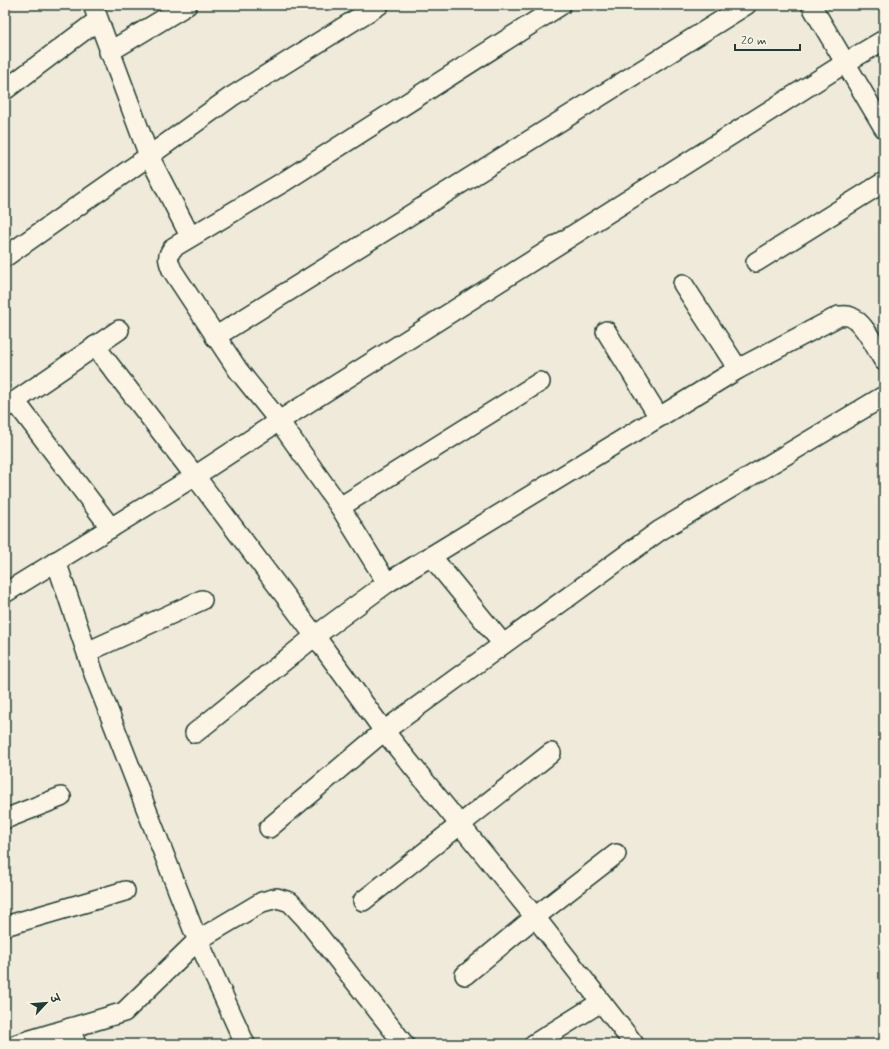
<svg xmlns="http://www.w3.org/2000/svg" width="889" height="1049" font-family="Mynerve,'Playpen Sans Deva',sans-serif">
	<rect width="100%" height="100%" fill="#efeada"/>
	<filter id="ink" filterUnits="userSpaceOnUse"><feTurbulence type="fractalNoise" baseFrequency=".025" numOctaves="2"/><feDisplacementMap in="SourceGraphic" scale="8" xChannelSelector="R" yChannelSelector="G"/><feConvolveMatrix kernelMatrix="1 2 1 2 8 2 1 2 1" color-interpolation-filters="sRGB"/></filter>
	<g filter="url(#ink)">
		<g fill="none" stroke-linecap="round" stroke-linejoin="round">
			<defs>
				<g id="street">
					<polyline points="93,5 149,156 190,236"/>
					<polyline points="811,5 884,128"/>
					<polyline points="109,52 187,5"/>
					<polyline points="5,90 98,20"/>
					<polyline points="5,257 149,156 231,97 379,5"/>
					<polyline points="756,262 884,182"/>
					<polyline points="683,284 738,369"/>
					<polyline points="606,331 659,417"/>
					<polyline points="215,337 746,5"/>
					<polyline points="95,346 195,476 279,421 845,63 884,40"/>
					<polyline points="15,401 111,528"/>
					<polyline points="5,408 119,330"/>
					<polyline points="340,507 540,382"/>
					<polyline points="431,556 503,644"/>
					<polyline points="56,561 94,674 193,929 245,1044"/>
					<path d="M387 583 340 507 279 421 238 370 172 270C168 260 166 256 174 247L285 181 561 5"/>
					<path d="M5 593 195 476 315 636 387 583 738 369 839 316C843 316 847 315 851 317 865 323 876 349 884 361"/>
					<polyline points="87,652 202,600"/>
					<polyline points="195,733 315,636 384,731 535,917 634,1044"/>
					<polyline points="5,819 61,797"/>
					<polyline points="269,828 384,731 659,531 884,396"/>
					<polyline points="363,901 551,753"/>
					<polyline points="5,926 125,891"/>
					<polyline points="465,975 535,917 616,854"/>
					<polyline points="70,1028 76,1044"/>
					<polyline points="17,1044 124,1012 198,940 262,902 277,898 290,902 305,918 404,1044"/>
					<polyline points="534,1044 601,1002"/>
				</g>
			</defs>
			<use href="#street" stroke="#1f3d34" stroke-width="22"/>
			<use href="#street" stroke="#fcf5e5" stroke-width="19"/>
		</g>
	</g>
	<rect width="889" height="1049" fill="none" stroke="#fcf5e5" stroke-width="20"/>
	<rect x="10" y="10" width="869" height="1029" fill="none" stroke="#1f3d34" stroke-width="1.5" filter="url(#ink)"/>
	<g transform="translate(46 1003) rotate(64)" stroke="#fcf5e5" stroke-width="3" paint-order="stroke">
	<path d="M0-3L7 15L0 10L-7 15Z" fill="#1f3d34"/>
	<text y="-6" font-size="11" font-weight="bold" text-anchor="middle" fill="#1f3d34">उ</text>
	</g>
	<path d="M735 44v6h65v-6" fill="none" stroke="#1f3d34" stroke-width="2"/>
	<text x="741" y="44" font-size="12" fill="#1f3d34" stroke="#fcf5e5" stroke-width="3" paint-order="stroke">20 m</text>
</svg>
